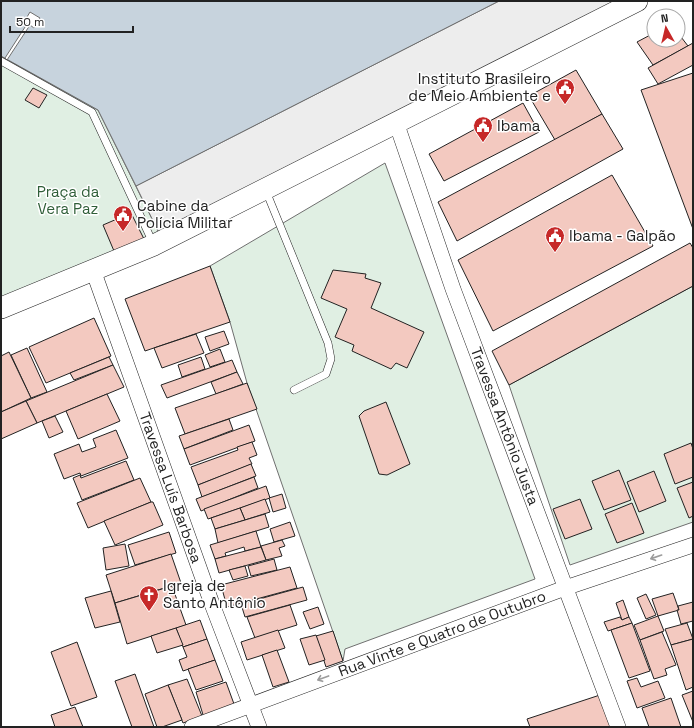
<svg xmlns="http://www.w3.org/2000/svg" width="694" height="728" font-family="'Space Grotesk',sans-serif">
	<rect width="100%" height="100%" fill="#fff"/>
	<g fill="#e0efe3" stroke="#6f6f6f">
		<polygon points="1,56 98,110 160,235 1,302"/>
		<polygon points="385,163 535,579 345,649 343,661 247,383 230,322 210,266"/>
		<polygon points="693,286 693,522 570,565 509,385"/>
	</g>
	<polygon fill="#ededed" stroke="#6f6f6f" points="499,1 624,1 160,235 136,186"/>
	<polygon fill="#c7d3dd" stroke="#6f6f6f" points="1,1 499,1 136,186 98,110 1,56"/>
	<polygon fill="#fff" stroke="#6f6f6f" points="30,12 40,18 34,28 30,25 7,60 5,58 27,24 24,22"/>
	<g fill="#f3c9c0" stroke="#222">
		<polygon points="654,33 654,40 678,40 678,33 688,46 653,65 637,42"/>
		<polygon points="693,43 693,65 658,84 648,68"/>
		<polygon points="576,70 602,114 555,140 529,96"/>
		<polygon points="693,73 693,229 641,90"/>
		<polygon points="33,88 47,95 39,108 25,100"/>
		<polygon points="523,103 539,132 444,181 429,154"/>
		<polygon points="602,114 623,149 457,241 438,202"/>
		<polygon points="612,175 653,246 493,331 458,260"/>
		<polygon points="131,213 144,239 114,251 103,225"/>
		<polygon points="690,243 693,248 693,286 509,385 492,351"/>
		<polygon points="210,266 230,322 145,351 125,299"/>
		<polygon points="333,270 366,274 365,278 381,283 371,308 424,332 407,368 396,363 391,369 352,351 354,345 335,337 347,309 321,298"/>
		<polygon points="94,318 111,356 46,383 29,347"/>
		<polygon points="224,331 229,344 210,351 205,337"/>
		<polygon points="196,334 204,353 162,368 154,348"/>
		<polygon points="27,348 47,392 31,398 11,355"/>
		<polygon points="220,349 225,362 210,367 205,355"/>
		<polygon points="9,352 31,398 1,412 1,356"/>
		<polygon points="109,357 113,365 74,380 70,373"/>
		<polygon points="201,357 205,369 182,377 178,365"/>
		<polygon points="232,360 237,372 167,398 161,385"/>
		<polygon points="113,365 124,387 37,423 26,401"/>
		<polygon points="237,372 243,384 216,394 211,382"/>
		<polygon points="247,383 257,409 185,434 175,408"/>
		<polygon points="107,394 120,421 78,439 66,411"/>
		<polygon points="26,401 37,423 1,439 1,412"/>
		<polygon points="386,402 410,464 387,475 379,474 359,416 364,411"/>
		<polygon points="55,416 63,432 49,438 42,421"/>
		<polygon points="229,419 233,430 184,449 179,436"/>
		<polygon points="249,425 255,441 190,465 184,449"/>
		<polygon points="116,430 128,458 81,476 80,473 64,479 54,454 79,444 82,452 96,447 93,439"/>
		<polygon points="252,442 257,455 249,458 252,464 198,485 191,467 238,450 237,447"/>
		<polygon points="691,443 693,449 693,477 675,484 664,454"/>
		<polygon points="126,461 134,480 82,500 73,478 80,475 81,478"/>
		<polygon points="251,464 256,476 202,497 198,485"/>
		<polygon points="619,470 631,500 604,510 592,481"/>
		<polygon points="654,471 666,501 639,512 627,482"/>
		<polygon points="254,477 258,488 201,511 196,499"/>
		<polygon points="140,478 151,502 88,528 77,503"/>
		<polygon points="693,482 693,516 689,518 677,488"/>
		<polygon points="266,486 270,498 208,519 204,509"/>
		<polygon points="282,494 286,508 273,512 269,498"/>
		<polygon points="265,499 270,512 245,520 240,508"/>
		<polygon points="580,499 592,529 565,539 553,509"/>
		<polygon points="151,502 153,502 163,525 115,545 104,521"/>
		<polygon points="632,503 644,533 617,543 605,514"/>
		<polygon points="240,508 245,520 215,529 211,518"/>
		<polygon points="265,514 269,527 218,543 215,529"/>
		<polygon points="290,522 295,536 274,542 270,529"/>
		<polygon points="256,531 261,547 245,551 244,547 225,553 226,556 215,559 210,545"/>
		<polygon points="169,532 176,553 135,565 128,545"/>
		<polygon points="282,540 285,546 279,548 282,556 266,560 261,546"/>
		<polygon points="125,544 129,566 106,570 103,548"/>
		<polygon points="261,547 266,560 219,573 215,559"/>
		<polygon points="171,554 181,583 115,603 106,575"/>
		<polygon points="274,559 277,570 251,576 248,566"/>
		<polygon points="245,566 248,576 233,580 229,570"/>
		<polygon points="290,567 297,588 227,607 221,585"/>
		<polygon points="172,586 186,625 127,644 115,603"/>
		<polygon points="303,587 307,600 245,617 241,604"/>
		<polygon points="111,591 120,622 95,628 85,598"/>
		<polygon points="673,593 679,610 658,616 652,599"/>
		<polygon points="646,594 656,615 646,619 637,598"/>
		<polygon points="623,600 629,617 622,620 616,603"/>
		<polygon points="693,602 693,621 681,624 677,610 679,610 678,606"/>
		<polygon points="290,605 297,625 255,638 247,617"/>
		<polygon points="318,607 324,624 310,629 303,612"/>
		<polygon points="658,616 664,631 640,640 634,625"/>
		<polygon points="620,617 622,620 629,617 632,623 608,631 604,622"/>
		<polygon points="200,620 207,639 183,647 176,628"/>
		<polygon points="632,623 650,671 629,678 611,630"/>
		<polygon points="687,623 693,639 671,645 665,629"/>
		<polygon points="176,628 183,645 157,653 151,636"/>
		<polygon points="278,630 285,648 247,660 241,642"/>
		<polygon points="333,631 343,661 326,667 316,636"/>
		<polygon points="662,632 676,665 665,669 667,675 654,679 640,640"/>
		<polygon points="316,635 325,660 309,665 300,639"/>
		<polygon points="207,639 215,660 183,671 179,660 187,657 183,647"/>
		<polygon points="693,639 693,687 686,690 671,645"/>
		<polygon points="77,642 97,697 71,706 51,652"/>
		<polygon points="277,650 289,682 273,687 262,655"/>
		<polygon points="215,660 223,681 196,690 188,669"/>
		<polygon points="135,674 154,727 132,727 115,681"/>
		<polygon points="637,678 641,687 658,681 665,698 637,708 627,681"/>
		<polygon points="187,679 202,716 183,723 168,685"/>
		<polygon points="226,682 234,704 204,718 196,692"/>
		<polygon points="168,685 182,720 162,727 157,727 145,694"/>
		<polygon points="693,691 693,722 682,695"/>
		<polygon points="603,694 618,727 530,727 527,719"/>
		<polygon points="671,698 681,727 649,727 642,708"/>
		<polygon points="75,707 83,727 55,727 51,715"/>
	</g>
	<g fill="none" stroke-linecap="round" stroke-linejoin="round">
		<defs>
			<g id="lane">
				<polyline points="1,61 92,112 153,243"/>
				<polyline points="266,191 328,343 331,359 326,374 294,390"/>
			</g>
			<g id="street">
				<path id="s1" d="M396 122 453 289 618 727"/>
				<path id="s2" d="M93 270 212 604 259 727"/>
				<path id="s3" d="M192 727 565 588 693 545"/>
			</g>
			<polyline id="secondary" points="1,308 154,245 637,1"/>
		</defs>
		<use href="#lane" stroke="#222" stroke-width="8"/>
		<use href="#street" stroke="#222" stroke-width="16"/>
		<use href="#secondary" stroke="#222" stroke-width="22"/>
		<use href="#lane" stroke="#fff" stroke-width="7"/>
		<use href="#street" stroke="#fff" stroke-width="15"/>
		<use href="#secondary" stroke="#fff" stroke-width="21"/>
	</g>
	<defs><path id="oneway-shaft" d="M-6 0H5M1.5-3L5.5 0L1.5 3" fill="none" stroke-width="1.6" stroke-linecap="round" stroke-linejoin="round"/></defs>
	<g stroke="#9c9c9c">
		<use href="#oneway-shaft" transform="translate(656 557) rotate(161)"/>
		<use href="#oneway-shaft" transform="translate(323 678) rotate(160)"/>
	</g>
	<defs>
		<symbol id="civic-pin" viewBox="-11 -11 22 30"><path d="M0 17L-7.5 6A9.5 9.5 0 1 1 7.5 6Z" fill="#c62828" stroke="#fff"/><path d="M-.6-6.5H3V-4.5H.6V-3L4-1V1h2V6H-6V1h2V-1L-.6-3ZM-1.2 2.5V6h2.4V2.5Z" fill="#fff"/></symbol>
		<symbol id="church-pin" viewBox="-11 -11 22 30"><path d="M0 17L-7.5 6A9.5 9.5 0 1 1 7.5 6Z" fill="#c62828" stroke="#fff"/><path d="M-1.2-6h2.4v3.5h3.3v2.4h-3.3V6h-2.4V-.1h-3.3v-2.4h3.3Z" fill="#fff"/></symbol>
	</defs>
	<g fill-rule="evenodd">
		<use href="#civic-pin" x="554" y="77" width="22" height="30"/>
		<use href="#civic-pin" x="472" y="115" width="22" height="30"/>
		<use href="#civic-pin" x="112" y="204" width="22" height="30"/>
		<use href="#civic-pin" x="544" y="225" width="22" height="30"/>
		<use href="#church-pin" x="138" y="584" width="22" height="30"/>
	</g>
	<g text-anchor="middle" stroke-width="3" stroke-linejoin="round" paint-order="stroke">
		<g font-size="15" fill="#222" stroke="#fff" text-anchor="start">
			<text x="551" y="84" text-anchor="end">Instituto Brasileiro<tspan x="551" dy="17">de Meio Ambiente e</tspan></text>
			<text x="497" y="131">Ibama</text>
			<text x="137" y="211">Cabine da<tspan x="137" dy="17">Polícia Militar</tspan></text>
			<text x="569" y="241">Ibama - Galpão</text>
			<text x="163" y="591">Igreja de<tspan x="163" dy="17">Santo Antônio</tspan></text>
		</g>
		<g font-size="15" fill="#2f5e38" stroke="#fff">
			<text x="68" y="197">Praça da<tspan x="68" dy="17">Vera Paz</tspan></text>
		</g>
		<g font-size="15" fill="#222" stroke="#fff">
			<text dy="5" stroke="none"><textPath href="#s1" startOffset="323">Travessa Antônio Justa</textPath></text>
			<text dy="5" stroke="none"><textPath href="#s2" startOffset="231">Travessa Luís Barbosa</textPath></text>
			<text dy="5" stroke="none"><textPath href="#s3" startOffset="267">Rua Vinte e Quatro de Outubro</textPath></text>
		</g>
	</g>
	<rect width="694" height="728" fill="none" stroke="#222222" stroke-width="4"/>
	<g transform="translate(666 28) rotate(352)"><circle r="19" fill="#ffffff" stroke="#a7a7a7"/>
	<path d="M0-3L7 15L0 10L-7 15Z" fill="#c62828"/>
	<text y="-6" font-size="11" font-weight="bold" text-anchor="middle" fill="#222222">N</text>
	</g>
	<path d="M10 26v6h123v-6" fill="none" stroke="#222222" stroke-width="2"/>
	<text x="16" y="26" font-size="12" fill="#222222" stroke="#ffffff" stroke-width="3" paint-order="stroke">50 m</text>
</svg>
